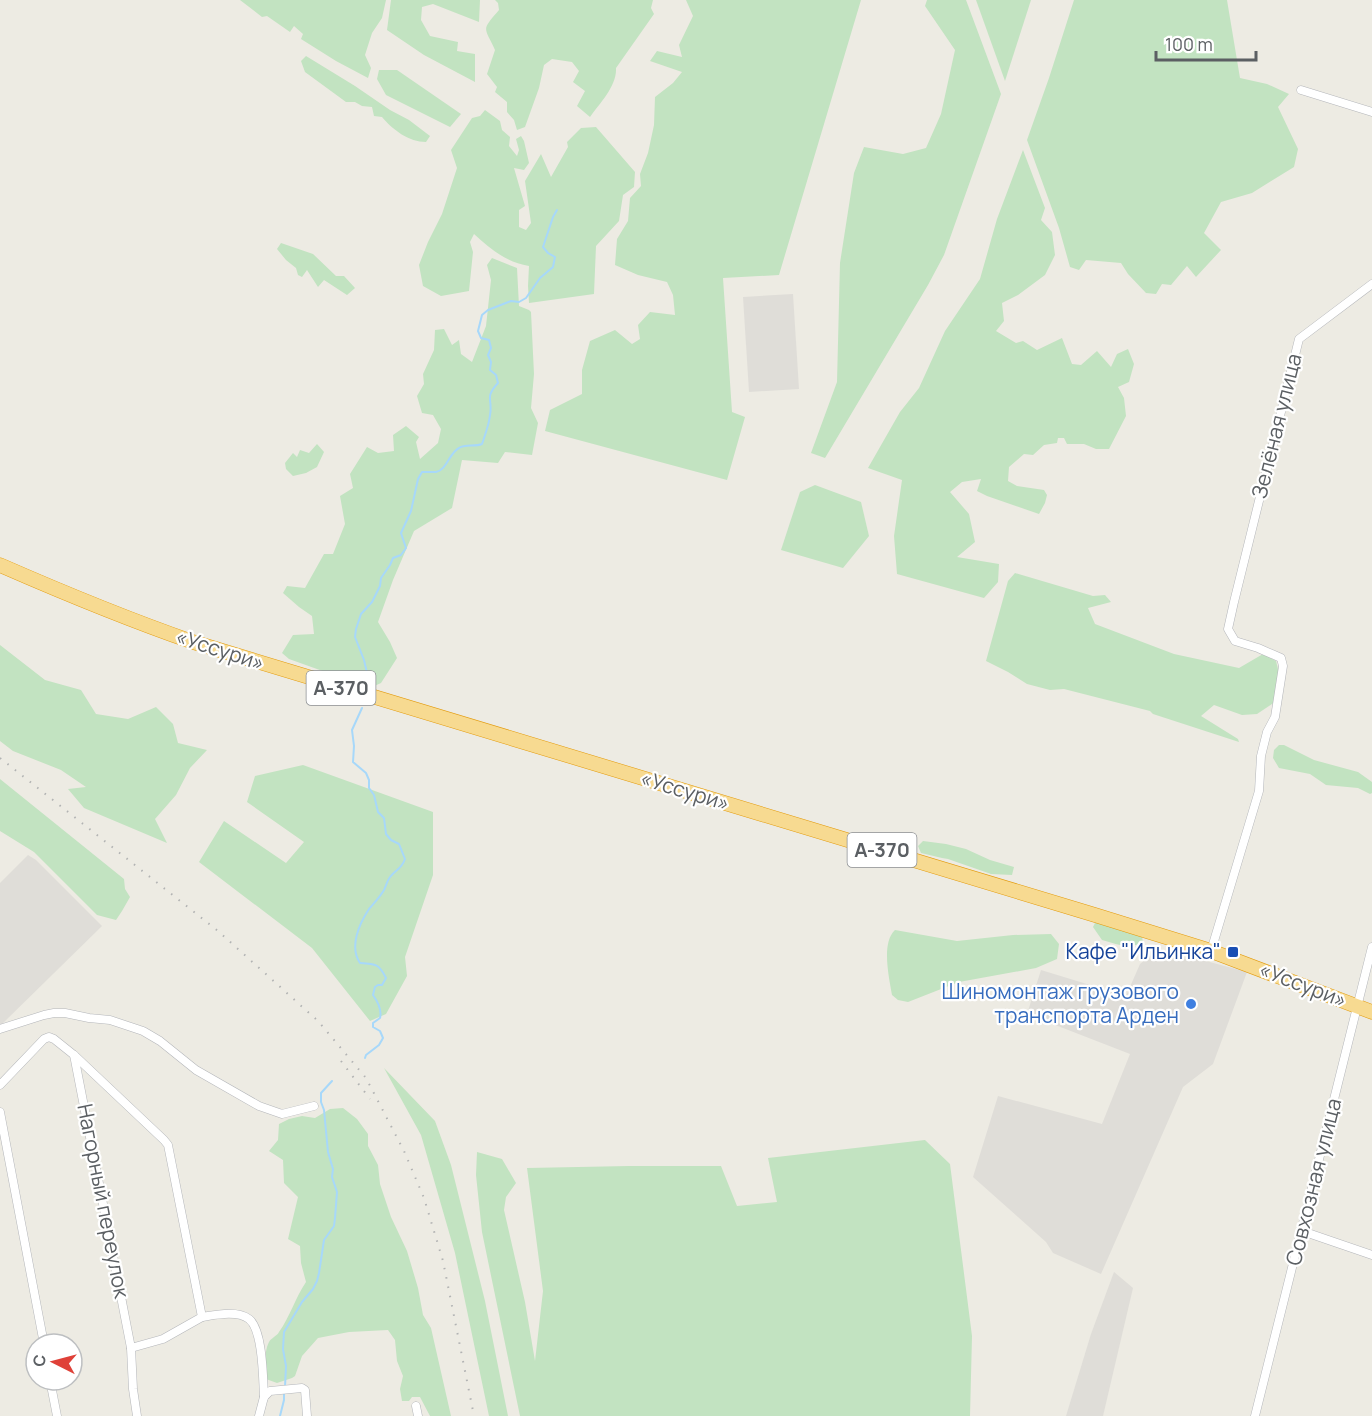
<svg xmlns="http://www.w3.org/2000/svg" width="1372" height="1416" font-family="Manrope,sans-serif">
	<rect width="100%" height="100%" fill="#edebe3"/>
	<g fill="#dfddd8">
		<polygon points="793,294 799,389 749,392 743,297"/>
		<polygon points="28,855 36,860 102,926 1,1025 0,1025 0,883"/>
		<polygon points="1156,951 1185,959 1191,957 1247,972 1213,1064 1183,1087 1101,1274 1053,1253 1046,1242 973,1177 998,1096 1102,1124 1130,1054 1027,1014 1041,970 1126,996 1140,964"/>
		<polygon points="1114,1272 1133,1288 1103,1416 1066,1416 1091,1334"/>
	</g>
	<g fill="#c2e3c1">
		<polygon points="240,0 386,0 382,18 372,33 365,55 371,68 368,78 336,61 301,39 303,34 294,26 290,32 267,16 262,17"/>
		<polygon points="391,0 480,0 479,22 433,4 422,7 421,20 430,36 458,42 457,51 475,54 475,82 424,55 387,30"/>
		<path d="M495 0H653L651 8 654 14 616 68C617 86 600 103 590 117L577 106 585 91 573 82 579 71 572 62 552 59 544 65 539 88 525 127 517 130 514 120 507 112V102L495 92 497 87 487 74 495 50C484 26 481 31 499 10L498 3Z"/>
		<polygon points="686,0 861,0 779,275 723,278 732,412 745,417 727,480 545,431 550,410 582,394 582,370 590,341 615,330 632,344 640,339 638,325 650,312 675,315 673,295 667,282 638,275 615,265 617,239 628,221 630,198 641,186 640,174 648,153 654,125 655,97 673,83 682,72 650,61 657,51 682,57 679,45 693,16"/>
		<polygon points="927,0 966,0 1001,94 944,255 928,285 825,458 811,453 837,382 840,263 854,173 864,147 903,154 926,148 941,114 955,50 925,6"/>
		<polygon points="976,0 1031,0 1005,81"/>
		<polygon points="1074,0 1227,0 1240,78 1267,84 1289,94 1278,107 1298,149 1294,167 1252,193 1221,202 1204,233 1221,250 1196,277 1187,266 1171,285 1162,284 1156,294 1146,293 1128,274 1121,263 1086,260 1079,270 1070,267 1059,228 1027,140 1049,78"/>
		<path d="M306 56 355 86 390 110 409 120 430 136 426 142C409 142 393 130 382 117L374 116 372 107 362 106 355 102H346L305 72 301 61Z"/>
		<polygon points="379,70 397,70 461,114 450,127 386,95 377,79"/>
		<path d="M485 110 500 121 502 130 510 137 509 146 517 156 519 150 516 139 521 136 524 141 529 163 524 170 514 168 525 206 519 210V227L526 230 531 223 525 181 541 154 551 177 568 147 567 142 581 128 596 127 635 172 634 187 623 195 619 221 596 246 594 294 529 303 528 286 529 266C505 262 491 249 474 234L470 242 473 252 469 291 441 296 423 286 419 265 428 242 442 214 457 168 451 150 472 118 480 116Z"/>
		<polygon points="1023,150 1045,208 1041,220 1052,232 1055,255 1045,275 1018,295 1002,303 1004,321 996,331 1016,343 1023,341 1037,350 1062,338 1072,364 1081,365 1097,351 1111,367 1117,354 1128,349 1134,364 1129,382 1118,387 1124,398 1126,416 1109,449 1096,449 1084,444 1067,444 1064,438 1058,438 1057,443 1044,445 1033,455 1024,454 1009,467 1008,481 1017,486 1044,490 1047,495 1045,503 1039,514 987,496 977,491 981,479 962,482 950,492 969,514 975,542 957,557 999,564 998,582 984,598 897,574 894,536 902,480 868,468 900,412 919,388 945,331 980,279 997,219"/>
		<polygon points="281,243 313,254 336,276 344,276 355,288 347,295 324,280 318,287 307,270 302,277 298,275 296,268 286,260 277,249"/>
		<polygon points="492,258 517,268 519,306 529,310 531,312 534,374 531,408 538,423 532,455 505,452 498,463 462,460 452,508 414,531 393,580 378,622 390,642 397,658 381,683 370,688 289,659 282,653 293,635 314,634 312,616 299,607 283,593 287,586 305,588 324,554 333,554 345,524 340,496 353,488 350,474 367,447 378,453 394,451 393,435 406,426 419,437 416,442 420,459 438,443 441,429 433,415 422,413 417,396 424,384 423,374 434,350 435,330 444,329 452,345 459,340 461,354 472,362 486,326 491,280 487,265"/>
		<polygon points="317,444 324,452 317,467 306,473 293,476 286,469 285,463 293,453 297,457 300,450 309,453"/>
		<polygon points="815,485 861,502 869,536 843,568 781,550 800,492"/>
		<polygon points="1015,573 1093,596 1105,595 1111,602 1088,608 1095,624 1174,654 1239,668 1263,654 1276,661 1279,673 1275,702 1257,714 1242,715 1214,705 1201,716 1238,739 1239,742 1153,714 1150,711 1064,689 1050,690 1027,684 1008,672 986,661 1008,581"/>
		<polygon points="0,645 45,680 81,690 96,714 128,719 156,707 173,724 178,743 207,750 190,768 176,795 155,819 167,843 84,808 68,789 86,787 61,770 13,751 0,741"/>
		<polygon points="1279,745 1284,745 1314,760 1358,772 1372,782 1372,793 1370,794 1358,788 1326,785 1310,774 1279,768 1273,758 1274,750"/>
		<polygon points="303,765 433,812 433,875 405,957 407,976 386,1014 370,1021 312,948 199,862 224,821 286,863 304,842 247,802 255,776"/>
		<polygon points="0,779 124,879 125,889 130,897 122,911 116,920 97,915 34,852 0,831"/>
		<polygon points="923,841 946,844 966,849 990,860 1014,867 1012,875 991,874 948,859 942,858 921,853 918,846"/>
		<path d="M1106 921 1142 937 1143 942C1129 950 1117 944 1102 940L1093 927 1095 923Z"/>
		<path d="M895 930 957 941 1013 935 1051 934 1059 944 1057 959 1036 968 959 982 908 1002 898 1000 892 995C889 977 881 943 895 930Z"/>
		<polygon points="384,1068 435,1121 451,1165 485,1301 508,1416 489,1416 455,1253 421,1135"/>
		<path d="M343 1108 357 1119 368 1134V1146L378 1165 380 1184 391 1217 407 1251 418 1288 423 1315 431 1328 451 1416H430L420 1397H412L409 1401H402L400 1389 403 1376 397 1361 395 1340 388 1330 349 1332 318 1338 302 1356 295 1376 292 1378 277 1383 266 1379C265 1369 264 1351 269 1342 271 1338 277 1336 279 1332 290 1317 295 1298 306 1282L301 1263 300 1246 288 1239 298 1197 284 1183 283 1160 269 1151 278 1140 279 1124 289 1119 302 1116 315 1118 330 1109Z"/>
		<polygon points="925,1140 950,1164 972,1336 970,1416 520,1416 482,1232 476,1175 477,1152 502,1159 516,1183 506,1197 504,1210 525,1302 535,1361 543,1291 527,1168 629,1166 721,1166 737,1206 777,1202 768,1158"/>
	</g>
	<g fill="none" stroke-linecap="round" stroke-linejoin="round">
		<g stroke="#a7d8fa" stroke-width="2">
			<path d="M370 686 364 660 355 637 356 629 361 614 372 602 380 586 381 578 390 565 393 558 401 555 406 548 401 533 411 511 418 479 422 472C427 472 432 472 436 472 447 470 449 453 459 448 465 444 475 447 482 444 485 435 489 425 490 415 493 399 484 398 498 383L496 375 490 370 491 362 488 355 491 348 489 340 481 338 478 331 482 315 488 310 511 301 519 302 526 298 540 278 553 267 555 257 548 253 543 247 553 217 557 210"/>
			<path d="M362 708 352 730 354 746 353 762 366 773 369 780V788L374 795 378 812 384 818 386 834 391 840 399 844 405 859C401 870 396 869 390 877 387 881 386 886 384 890 380 897 374 903 369 909 359 924 349 947 360 963 376 964 379 964 386 978L382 985H378L375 987 373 995C378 1002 382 1010 380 1018L373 1023V1027L380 1031 383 1038 379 1045 366 1055 365 1058"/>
			<polyline points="285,1387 286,1366 283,1349 284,1332 302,1302 313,1289 317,1281 319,1273 324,1240 334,1226 335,1218 337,1192 332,1177 333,1169 328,1152 324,1110 321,1102 321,1093 332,1081"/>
			<polyline points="280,1416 284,1400 284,1393"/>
		</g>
		<defs>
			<g id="street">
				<polyline points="1301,90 1372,112"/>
				<polyline points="1211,951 1259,791 1261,756 1267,732 1275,717 1283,666 1281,658 1258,648 1235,641 1228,629 1234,602 1299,339 1372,284"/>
				<polyline points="0,1029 44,1015 54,1013 65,1013 89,1018 110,1020 143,1031 160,1041 196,1070 259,1106 282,1114 314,1106"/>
				<polyline points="74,1055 131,1348 133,1389 137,1416"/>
				<polyline points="0,1085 44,1039 49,1037 54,1039 74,1055 164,1140 168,1145 202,1317 163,1339 131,1348"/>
				<polyline points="0,1112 44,1344"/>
				<polyline points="1302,1231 1372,1255"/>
				<path d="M202 1317C215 1315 237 1310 249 1319 263 1330 263 1379 264 1397"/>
				<polyline points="50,1380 57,1416"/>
				<polyline points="416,1406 418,1416"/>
				<polyline points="259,1416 264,1397 270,1391 302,1388 305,1390 307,1416"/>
				<polyline points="1255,1416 1372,947"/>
			</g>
			<path id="highway" d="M0 565C64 593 127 619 193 642L1095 915 1211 951 1372 1012"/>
		</defs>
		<use href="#street" stroke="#b4b6ba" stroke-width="9"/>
		<use href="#highway" stroke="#e39b0d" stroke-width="15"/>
		<use href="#street" stroke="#fff" stroke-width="8"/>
		<use href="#highway" stroke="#f7da91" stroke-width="14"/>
		<g stroke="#b2b3b3" stroke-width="2" stroke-dasharray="1.5 8" stroke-linecap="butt">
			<polyline points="0,758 218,931 318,1021 366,1078 404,1151 424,1198 443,1261 474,1416"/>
			<polyline points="341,1061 370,1099"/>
		</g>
	</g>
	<rect fill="#1a4fb4" stroke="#fff" stroke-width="2" x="1227" y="946" width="12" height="12" rx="3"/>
	<circle fill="#3f7fe0" stroke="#fff" stroke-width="2" cx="1191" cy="1004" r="6"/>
	<g text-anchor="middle" stroke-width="4.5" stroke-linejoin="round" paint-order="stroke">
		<g fill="#fff" stroke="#8c8f92" stroke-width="1.5">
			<rect x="306.5" y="671" width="69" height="34" rx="4.5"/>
			<rect x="847.5" y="833" width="69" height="34" rx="4.5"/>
		</g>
		<g font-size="20" font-weight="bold" fill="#5b5f63">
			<text x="341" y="695">А-370</text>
			<text x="882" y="857">А-370</text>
		</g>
		<g font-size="21" fill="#5b5f63" stroke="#fff">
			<text transform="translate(1277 426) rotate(-76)" y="7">Зелёная улица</text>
			<text transform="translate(220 650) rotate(18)" y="7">«Уссури»</text>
			<text transform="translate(685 791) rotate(17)" y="7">«Уссури»</text>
			<text transform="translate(1303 985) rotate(21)" y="7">«Уссури»</text>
			<text transform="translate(1314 1182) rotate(-76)" y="7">Совхозная улица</text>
			<text transform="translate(103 1201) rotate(79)" y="7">Нагорный переулок</text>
		</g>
		<g font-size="21" fill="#164399" stroke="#fff" text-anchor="end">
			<text x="1221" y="959">Кафе "Ильинка"</text>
		</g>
		<g font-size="21" fill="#366cbe" stroke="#fff" text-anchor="end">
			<text x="1179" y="999">Шиномонтаж грузового<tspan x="1179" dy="24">транспорта Арден</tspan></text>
		</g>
	</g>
	<g transform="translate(54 1362) rotate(276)"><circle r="28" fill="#ffffff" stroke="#bdbfc1" stroke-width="1.5"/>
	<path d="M0-4.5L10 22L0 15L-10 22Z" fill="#df4138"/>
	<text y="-9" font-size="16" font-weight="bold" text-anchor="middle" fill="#5b5f63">С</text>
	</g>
	<path d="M1156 51v9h100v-9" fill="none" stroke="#5b5f63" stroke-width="3"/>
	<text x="1165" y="51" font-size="18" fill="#5b5f63" stroke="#ffffff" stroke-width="4.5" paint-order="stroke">100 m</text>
</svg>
